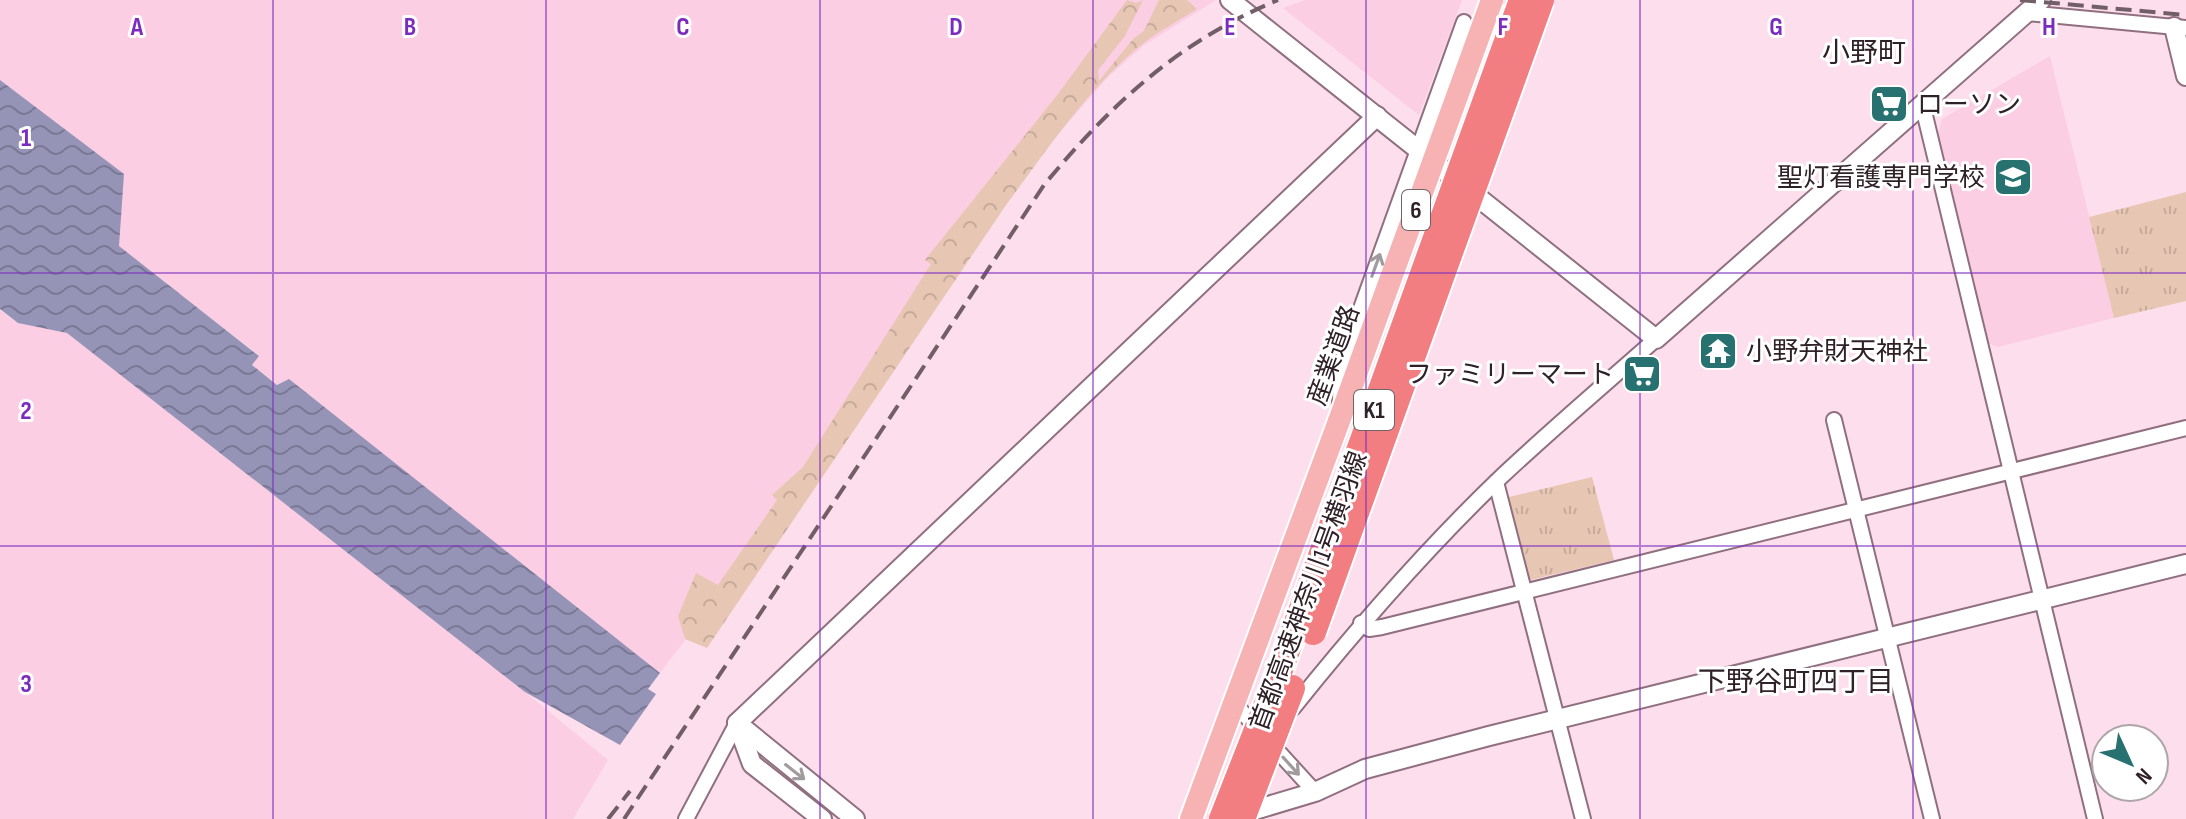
<svg xmlns="http://www.w3.org/2000/svg" width="2186" height="819" font-family="'Sofia Sans Condensed','Noto Sans JP',sans-serif">
	<defs>
		<pattern id="forest-crowns" width="20" height="18" patternUnits="userSpaceOnUse" patternTransform="scale(2)"><rect width="20" height="18" fill="#e7c6b3"/><path d="M2 6a3 3 0 1 1 6 0M12 15a3 3 0 1 1 6 0" fill="none" stroke="#c6aa9a"/></pattern>
		<pattern id="park-tufts" width="24" height="20" patternUnits="userSpaceOnUse" patternTransform="scale(2)"><rect width="24" height="20" fill="#e7c6b3"/><path d="M3 7l-1-3M5 7V3M7 7l1-3M15 17l-1-3M17 17v-4M19 17l1-3" fill="none" stroke="#c6aa9a"/></pattern>
		<pattern id="water-waves" width="16" height="10" patternUnits="userSpaceOnUse" patternTransform="scale(2)"><rect width="16" height="10" fill="#9594b7"/><path d="M0 5q4-4 8 0t8 0" fill="none" stroke="#7a7895"/></pattern>
	</defs>
	<rect width="100%" height="100%" fill="#fddeec"/>
	<g fill="#fbcee3">
		<polygon points="0,0 1216,0 1143,46 1109,76 1010,188 775,522 660,673 252,365 259,355 118,246 123,174 0,80"/>
		<polygon points="1305,0 1462,0 1419,115 1283,8"/>
		<polygon points="2050,56 2114,318 1998,347 1988,343 1937,136 1942,119"/>
		<polygon points="0,310 18,323 67,333 525,692 608,760 573,819 0,819"/>
	</g>
	<path fill="url(#forest-crowns)" d="M1127 0 1136 3 1143 0 1125 36 1098 70 1099 81 1133 39 1144 31 1159 0H1187L1197 9C1180 20 1161 30 1145 42 1091 84 1047 150 1006 205L707 648 685 639 678 616 696 573 718 585 777 500 772 495 803 467 931 264 925 260 1058 94Z"/>
	<g fill="url(#park-tufts)">
		<polygon points="2186,192 2186,301 2114,318 2089,217"/>
		<polygon points="1592,477 1614,560 1526,581 1505,498"/>
	</g>
	<polygon fill="url(#water-waves)" points="0,80 124,174 119,246 259,356 252,365 277,385 289,379 660,673 648,689 656,694 620,745 525,692 67,333 18,323 0,309"/>
	<g fill="none" stroke-linecap="round" stroke-linejoin="round">
		<defs>
			<g id="minor">
				<polyline points="2026,13 2186,28"/>
				<polyline points="1922,103 2095,819"/>
				<polyline points="1340,404 1341,364 1464,22"/>
				<polyline points="1834,420 1932,819"/>
				<polyline points="1496,482 1583,819"/>
				<polyline points="1361,623 1369,629 1382,627 2186,428"/>
				<polyline points="1234,703 1315,792"/>
				<path d="M1293 708C1358 627 1426 549 1501 477 1551 430 1604 385 1656 339"/>
				<polyline points="686,819 737,723"/>
			</g>
			<g id="tertiary">
				<polyline points="1230,0 1656,339 2041,0"/>
				<polyline points="2174,27 2186,76"/>
				<polyline points="737,723 1377,116"/>
				<polyline points="737,723 855,819"/>
				<polyline points="738,726 752,764 822,819"/>
				<polyline points="1238,815 1315,792 1365,769 1489,736 2186,564"/>
			</g>
			<polyline id="primary" points="1191,819 1339,421"/>
		</defs>
		<use href="#minor" stroke="#906f7f" stroke-width="18"/>
		<use href="#tertiary" stroke="#906f7f" stroke-width="22"/>
		<use href="#primary" stroke="#fff" stroke-width="26"/>
		<use href="#minor" stroke="#fff" stroke-width="14"/>
		<use href="#tertiary" stroke="#fff" stroke-width="18"/>
		<use href="#primary" stroke="#f7b2b4" stroke-width="22"/>
		<g stroke="#725e67" stroke-width="4" stroke-dasharray="16 8" stroke-linecap="butt">
			<polyline points="2020,0 2186,15"/>
			<polyline points="608,819 630,791"/>
			<path d="M624 819 1044 185C1111 104 1179 41 1278 0"/>
		</g>
		<defs>
			<polyline id="primary-bridge" points="1339,421 1492,0"/>
			<g id="motorway-bridge">
				<polyline points="1313,632 1541,0"/>
				<polyline points="1222,819 1273,689 1522,0"/>
				<polyline points="1242,819 1292,688"/>
			</g>
		</defs>
		<use href="#primary-bridge" stroke="#fff" stroke-width="26" stroke-linecap="butt"/>
		<use href="#motorway-bridge" stroke="#fff" stroke-width="30" stroke-linecap="butt"/>
		<use href="#primary-bridge" stroke="#f7b2b4" stroke-width="22"/>
		<use href="#motorway-bridge" stroke="#f27e82" stroke-width="26"/>
	</g>
	<defs><path id="oneway-shaft" d="M-6 0H5M1.5-3L5.5 0L1.5 3" fill="none" stroke-width="1.6" stroke-linecap="round" stroke-linejoin="round" transform="scale(2)"/></defs>
	<g stroke="#a19b9e">
		<use href="#oneway-shaft" transform="translate(1376 265) rotate(-70)"/>
		<use href="#oneway-shaft" transform="translate(1291 766) rotate(48)"/>
		<use href="#oneway-shaft" transform="translate(795 772) rotate(38)"/>
	</g>
	<path fill="none" stroke="#7b2cbf" stroke-width="2" stroke-opacity="0.55" d="M273 0V819M546 0V819M820 0V819M1093 0V819M1366 0V819M1640 0V819M1913 0V819M0 273H2186M0 546H2186"/>
	<defs>
		<symbol id="supermarket-square" viewBox="-11 -11 22 22"><rect x="-9" y="-9" width="18" height="18" rx="4" fill="#277170" stroke="#fff"/><path d="M-6-5.5h2.5l.6 2H6L4.5 2H-2.5L-4.4-4H-6ZM-1.5 3.2a1.3 1.3 0 1 0 .1 0ZM3 3.2a1.3 1.3 0 1 0 .1 0Z" fill="#fff"/></symbol>
		<symbol id="university-square" viewBox="-11 -11 22 22"><rect x="-9" y="-9" width="18" height="18" rx="4" fill="#277170" stroke="#fff"/><path d="M0-5L7-2L0 1L-7-2ZM-4 1L0 2.5L4 1V4Q0 6-4 4Z" fill="#fff"/></symbol>
		<symbol id="temple-square" viewBox="-11 -11 22 22"><rect x="-9" y="-9" width="18" height="18" rx="4" fill="#277170" stroke="#fff"/><path d="M0-6L5-2H3V0L6.5 2.5H4V6H1.5V3h-3V6H-4V2.5H-6.5L-3 0V-2H-5Z" fill="#fff"/></symbol>
	</defs>
	<g fill-rule="evenodd">
		<use href="#supermarket-square" x="1867" y="82" width="44" height="44"/>
		<use href="#university-square" x="1991" y="155" width="44" height="44"/>
		<use href="#temple-square" x="1696" y="329" width="44" height="44"/>
		<use href="#supermarket-square" x="1620" y="352" width="44" height="44"/>
	</g>
	<g text-anchor="middle" stroke-width="6" stroke-linejoin="round" paint-order="stroke">
		<g fill="#fff" stroke="#6d6468" stroke-width="2">
			<rect x="1402" y="190" width="28" height="40" rx="6"/>
			<rect x="1354" y="390" width="40" height="40" rx="6"/>
		</g>
		<g font-size="24" font-weight="bold" fill="#2f2128">
			<text x="1416" y="218">6</text>
			<text x="1374" y="418">K1</text>
		</g>
		<g font-size="26" fill="#2f2128" stroke="#fff" text-anchor="start">
			<text x="1917" y="113">ローソン</text>
			<text x="1985" y="186" text-anchor="end">聖灯看護専門学校</text>
			<text x="1746" y="360">小野弁財天神社</text>
			<text x="1614" y="383" text-anchor="end">ファミリーマート</text>
		</g>
		<g font-size="26" fill="#2f2128" stroke="#fff">
			<text transform="translate(1333 355) rotate(-70)" y="9">産業道路</text>
			<text transform="translate(1308 591) rotate(-70)" y="9">首都高速神奈川1号横羽線</text>
		</g>
		<g font-size="28" fill="#2f2128" stroke="#fff">
			<text x="1864" y="62">小野町</text>
			<text x="1796" y="691">下野谷町四丁目</text>
		</g>
	</g>
	<g font-size="26" text-anchor="middle" font-weight="bold" fill="#7b2cbf" stroke="#fff" stroke-width="6" stroke-linejoin="round" paint-order="stroke">
		<text x="137" y="35">A</text>
		<text x="410" y="35">B</text>
		<text x="683" y="35">C</text>
		<text x="956" y="35">D</text>
		<text x="1230" y="35">E</text>
		<text x="1503" y="35">F</text>
		<text x="1776" y="35">G</text>
		<text x="2049" y="35">H</text>
		<text x="26" y="146">1</text>
		<text x="26" y="419">2</text>
		<text x="26" y="692">3</text>
	</g>
	<g transform="translate(2130 763) rotate(134)"><circle r="38" fill="#ffffff" stroke="#aca6a9" stroke-width="2"/>
	<path d="M0-6L14 30L0 20L-14 30Z" fill="#277170"/>
	<text y="-12" font-size="22" font-weight="bold" text-anchor="middle" fill="#2f2128">N</text>
	</g>
</svg>
